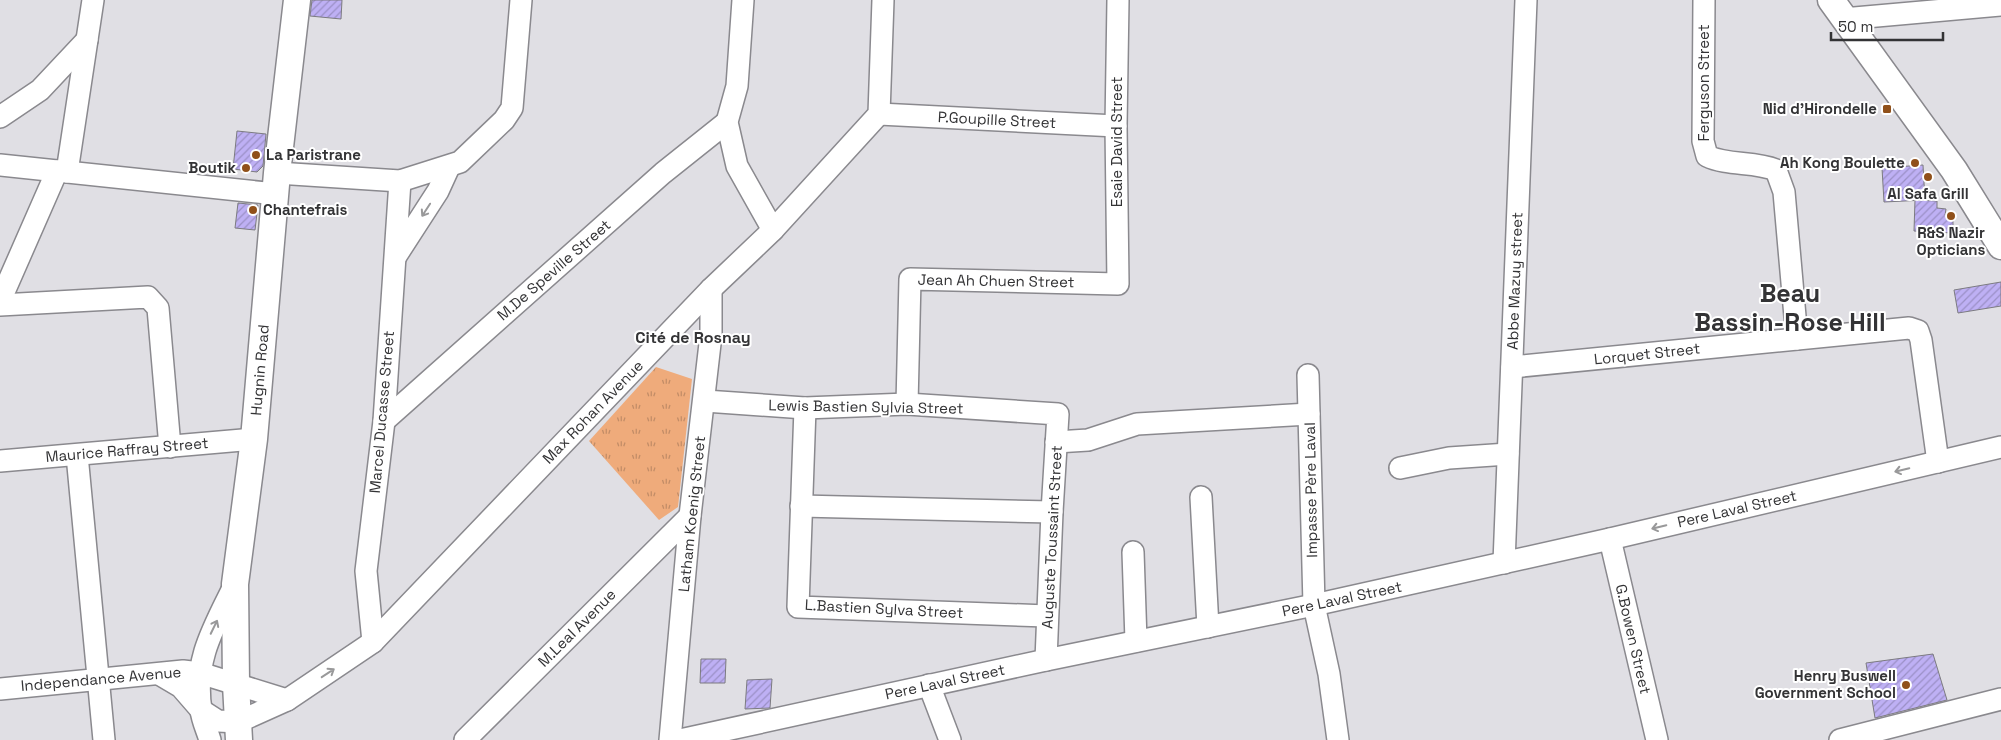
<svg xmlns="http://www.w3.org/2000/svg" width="2001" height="740" font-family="'Space Grotesk',sans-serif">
	<defs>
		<pattern id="park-tufts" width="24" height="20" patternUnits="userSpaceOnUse" patternTransform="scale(1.25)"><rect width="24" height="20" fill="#efab7b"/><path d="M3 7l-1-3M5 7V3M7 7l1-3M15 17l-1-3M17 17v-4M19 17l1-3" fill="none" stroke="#c28c66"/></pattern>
		<pattern id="building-hatch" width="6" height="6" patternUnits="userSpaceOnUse" patternTransform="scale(1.25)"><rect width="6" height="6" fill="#beb0f4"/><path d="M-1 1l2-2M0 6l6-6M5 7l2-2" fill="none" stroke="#9b90c6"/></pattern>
	</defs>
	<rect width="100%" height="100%" fill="#e0dfe4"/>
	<polygon fill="url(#park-tufts)" points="656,367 692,379 678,507 659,520 589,441"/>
	<g fill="url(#building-hatch)" stroke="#7c7b80">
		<polygon points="312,0 342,0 341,19 310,16"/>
		<polygon points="237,131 266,134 263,166 257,172 233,169"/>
		<polygon points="1923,165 1925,200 1884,202 1882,168"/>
		<polygon points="1915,200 1937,201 1937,208 1946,209 1945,215 1953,215 1953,233 1914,231"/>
		<polygon points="238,203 258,205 255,230 235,228"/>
		<polygon points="2001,282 2001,306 1958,313 1954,290"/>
		<polygon points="1933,654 1947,700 1875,718 1866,663"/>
		<polygon points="701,659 726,659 725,683 700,683"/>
		<polygon points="772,679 770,708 745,709 747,680"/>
	</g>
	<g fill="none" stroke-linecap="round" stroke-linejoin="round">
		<defs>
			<g id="minor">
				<polyline points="743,0 737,86 727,122 737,166 773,230"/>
				<path d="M1704 0 1703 141 1707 156C1728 166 1754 161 1776 170L1784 192 1797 339"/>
				<polyline points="1843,19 2001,5"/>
				<polyline points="879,114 1116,126"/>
				<polyline points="0,117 40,90 87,40"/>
				<polyline points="0,165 276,194"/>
				<polyline points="67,172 93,0"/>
				<polyline points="277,173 400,181 460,162 504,120 512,108 521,0"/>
				<polyline points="396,256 438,191 449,167"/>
				<polyline points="0,301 57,171"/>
				<polyline points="0,305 148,297 158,308 170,447"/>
				<polyline points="1512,367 1909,328 1918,331 1921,340 1938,462"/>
				<polyline points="1308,375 1314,605 1329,674 1338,740"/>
				<polyline points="705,401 805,408 907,404 1058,414 1052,512 1046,660"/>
				<polyline points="907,404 910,279 1118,284 1116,126 1118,0"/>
				<polyline points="805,408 798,607 1047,616"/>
				<polyline points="384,421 663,173 727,122"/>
				<polyline points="1056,442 1088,440 1137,424 1309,414"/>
				<polyline points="77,455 104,740"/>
				<polyline points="0,461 254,439"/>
				<polyline points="1400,468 1449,458 1508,454"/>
				<polyline points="1201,497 1208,627"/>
				<polyline points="801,506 1052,512"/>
				<polyline points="1610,539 1657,740"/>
				<polyline points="1133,552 1136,641"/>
				<polyline points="1504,563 1526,0"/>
				<polyline points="373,642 366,571 384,421 400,181"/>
				<polyline points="159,674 181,687 201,710 218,721 238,722 287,700 373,642 711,289 773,230 879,114 883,0"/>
				<polyline points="929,685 950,740"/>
				<polyline points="0,689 183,671 200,673 287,700"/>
				<path d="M210 740C207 730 202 720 201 710 193 660 214 627 235 584"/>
				<polyline points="465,740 690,516"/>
				<polyline points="670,740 690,516 711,335 711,289"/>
				<polyline points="680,740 1046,660 1314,605 1610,539 2001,447"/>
				<polyline points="1840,740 2001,699"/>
			</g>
			<g id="major">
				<polyline points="1831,0 1954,170 2001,246"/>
				<polyline points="239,740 236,684 235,584 254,439 277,173 297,0"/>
			</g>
		</defs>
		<use href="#minor" stroke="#8a898e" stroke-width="24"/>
		<use href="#major" stroke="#8a898e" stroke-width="29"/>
		<use href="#minor" stroke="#fff" stroke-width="21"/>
		<use href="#major" stroke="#fff" stroke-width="26"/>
	</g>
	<defs><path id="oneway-shaft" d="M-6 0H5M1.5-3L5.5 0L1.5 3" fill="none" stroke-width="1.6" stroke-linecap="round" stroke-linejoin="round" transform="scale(1.25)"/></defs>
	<g stroke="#99999a">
		<use href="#oneway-shaft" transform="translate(426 210) rotate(123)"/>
		<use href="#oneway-shaft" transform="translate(1902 470) rotate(167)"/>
		<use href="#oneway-shaft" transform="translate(1659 527) rotate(167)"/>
		<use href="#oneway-shaft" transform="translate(214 627) rotate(-64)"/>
		<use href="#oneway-shaft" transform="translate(328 673) rotate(-33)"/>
	</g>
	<g fill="#90501a" stroke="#fff" stroke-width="2">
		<rect x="1882" y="104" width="10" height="10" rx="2.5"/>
		<circle cx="256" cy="155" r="5"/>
		<circle cx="1915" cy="163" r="5"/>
		<circle cx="246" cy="168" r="5"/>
		<circle cx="1928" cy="177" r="5"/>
		<circle cx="253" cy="210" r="5"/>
		<circle cx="1951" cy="216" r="5"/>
		<circle cx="1906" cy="685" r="5"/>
	</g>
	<g text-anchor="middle" stroke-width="4" stroke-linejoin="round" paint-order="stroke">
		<g font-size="15" fill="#333335" stroke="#fff">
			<text transform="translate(1704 83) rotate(-90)" y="5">Ferguson Street</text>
			<text transform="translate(997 120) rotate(3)" y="5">P.Goupille Street</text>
			<text transform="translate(1117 142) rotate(-90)" y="5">Esaie David Street</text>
			<text transform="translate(554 270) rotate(-41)" y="5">M.De Speville Street</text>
			<text transform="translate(996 281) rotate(1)" y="5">Jean Ah Chuen Street</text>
			<text transform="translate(1515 281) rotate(-88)" y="5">Abbe Mazuy street</text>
			<text transform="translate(1647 354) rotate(-6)" y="5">Lorquet Street</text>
			<text transform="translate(260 370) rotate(-85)" y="5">Hugnin Road</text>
			<text transform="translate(866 407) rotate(1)" y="5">Lewis Bastien Sylvia Street</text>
			<text transform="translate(382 412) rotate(-85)" y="5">Marcel Ducasse Street</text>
			<text transform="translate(593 412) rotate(-46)" y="5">Max Rohan Avenue</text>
			<text transform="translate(127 450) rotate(-5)" y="5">Maurice Raffray Street</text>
			<text transform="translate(1311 490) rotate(-91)" y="5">Impasse Père Laval</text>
			<text transform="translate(1737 509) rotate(-13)" y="5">Pere Laval Street</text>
			<text transform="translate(692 514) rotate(-84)" y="5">Latham Koenig Street</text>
			<text transform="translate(1052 537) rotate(-87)" y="5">Auguste Toussaint Street</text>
			<text transform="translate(1342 599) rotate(-12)" y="5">Pere Laval Street</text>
			<text transform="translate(884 609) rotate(3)" y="5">L.Bastien Sylva Street</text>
			<text transform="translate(577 628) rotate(-45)" y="5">M.Leal Avenue</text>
			<text transform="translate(1633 639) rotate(77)" y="5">G.Bowen Street</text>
			<text transform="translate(101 679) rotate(-5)" y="5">Independance Avenue</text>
			<text transform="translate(945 682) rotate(-12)" y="5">Pere Laval Street</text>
		</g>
		<g font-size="15" font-weight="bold" fill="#333335" stroke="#fff" text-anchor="end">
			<text x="1877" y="114">Nid d'Hirondelle</text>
			<text x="266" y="160" text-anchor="start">La Paristrane</text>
			<text x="1905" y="168">Ah Kong Boulette</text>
			<text x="236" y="173">Boutik</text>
			<text x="1928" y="199" text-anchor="middle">Al Safa Grill</text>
			<text x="263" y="215" text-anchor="start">Chantefrais</text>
			<text x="1951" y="238" text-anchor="middle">R&amp;S Nazir<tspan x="1951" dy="17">Opticians</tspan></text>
			<text x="1896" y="681">Henry Buswell<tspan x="1896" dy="17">Government School</tspan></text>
		</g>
		<g font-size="16" font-weight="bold" fill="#333335" stroke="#fff">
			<text x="693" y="343">Cité de Rosnay</text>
		</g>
		<g font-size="25" font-weight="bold" fill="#333335" stroke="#fff">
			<text x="1790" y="302">Beau<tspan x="1790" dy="29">Bassin-Rose Hill</tspan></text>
		</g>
	</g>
	<path d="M1831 32v8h112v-8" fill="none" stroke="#333335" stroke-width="2.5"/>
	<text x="1838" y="32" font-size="15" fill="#333335" stroke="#ffffff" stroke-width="4" paint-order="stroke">50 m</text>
</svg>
